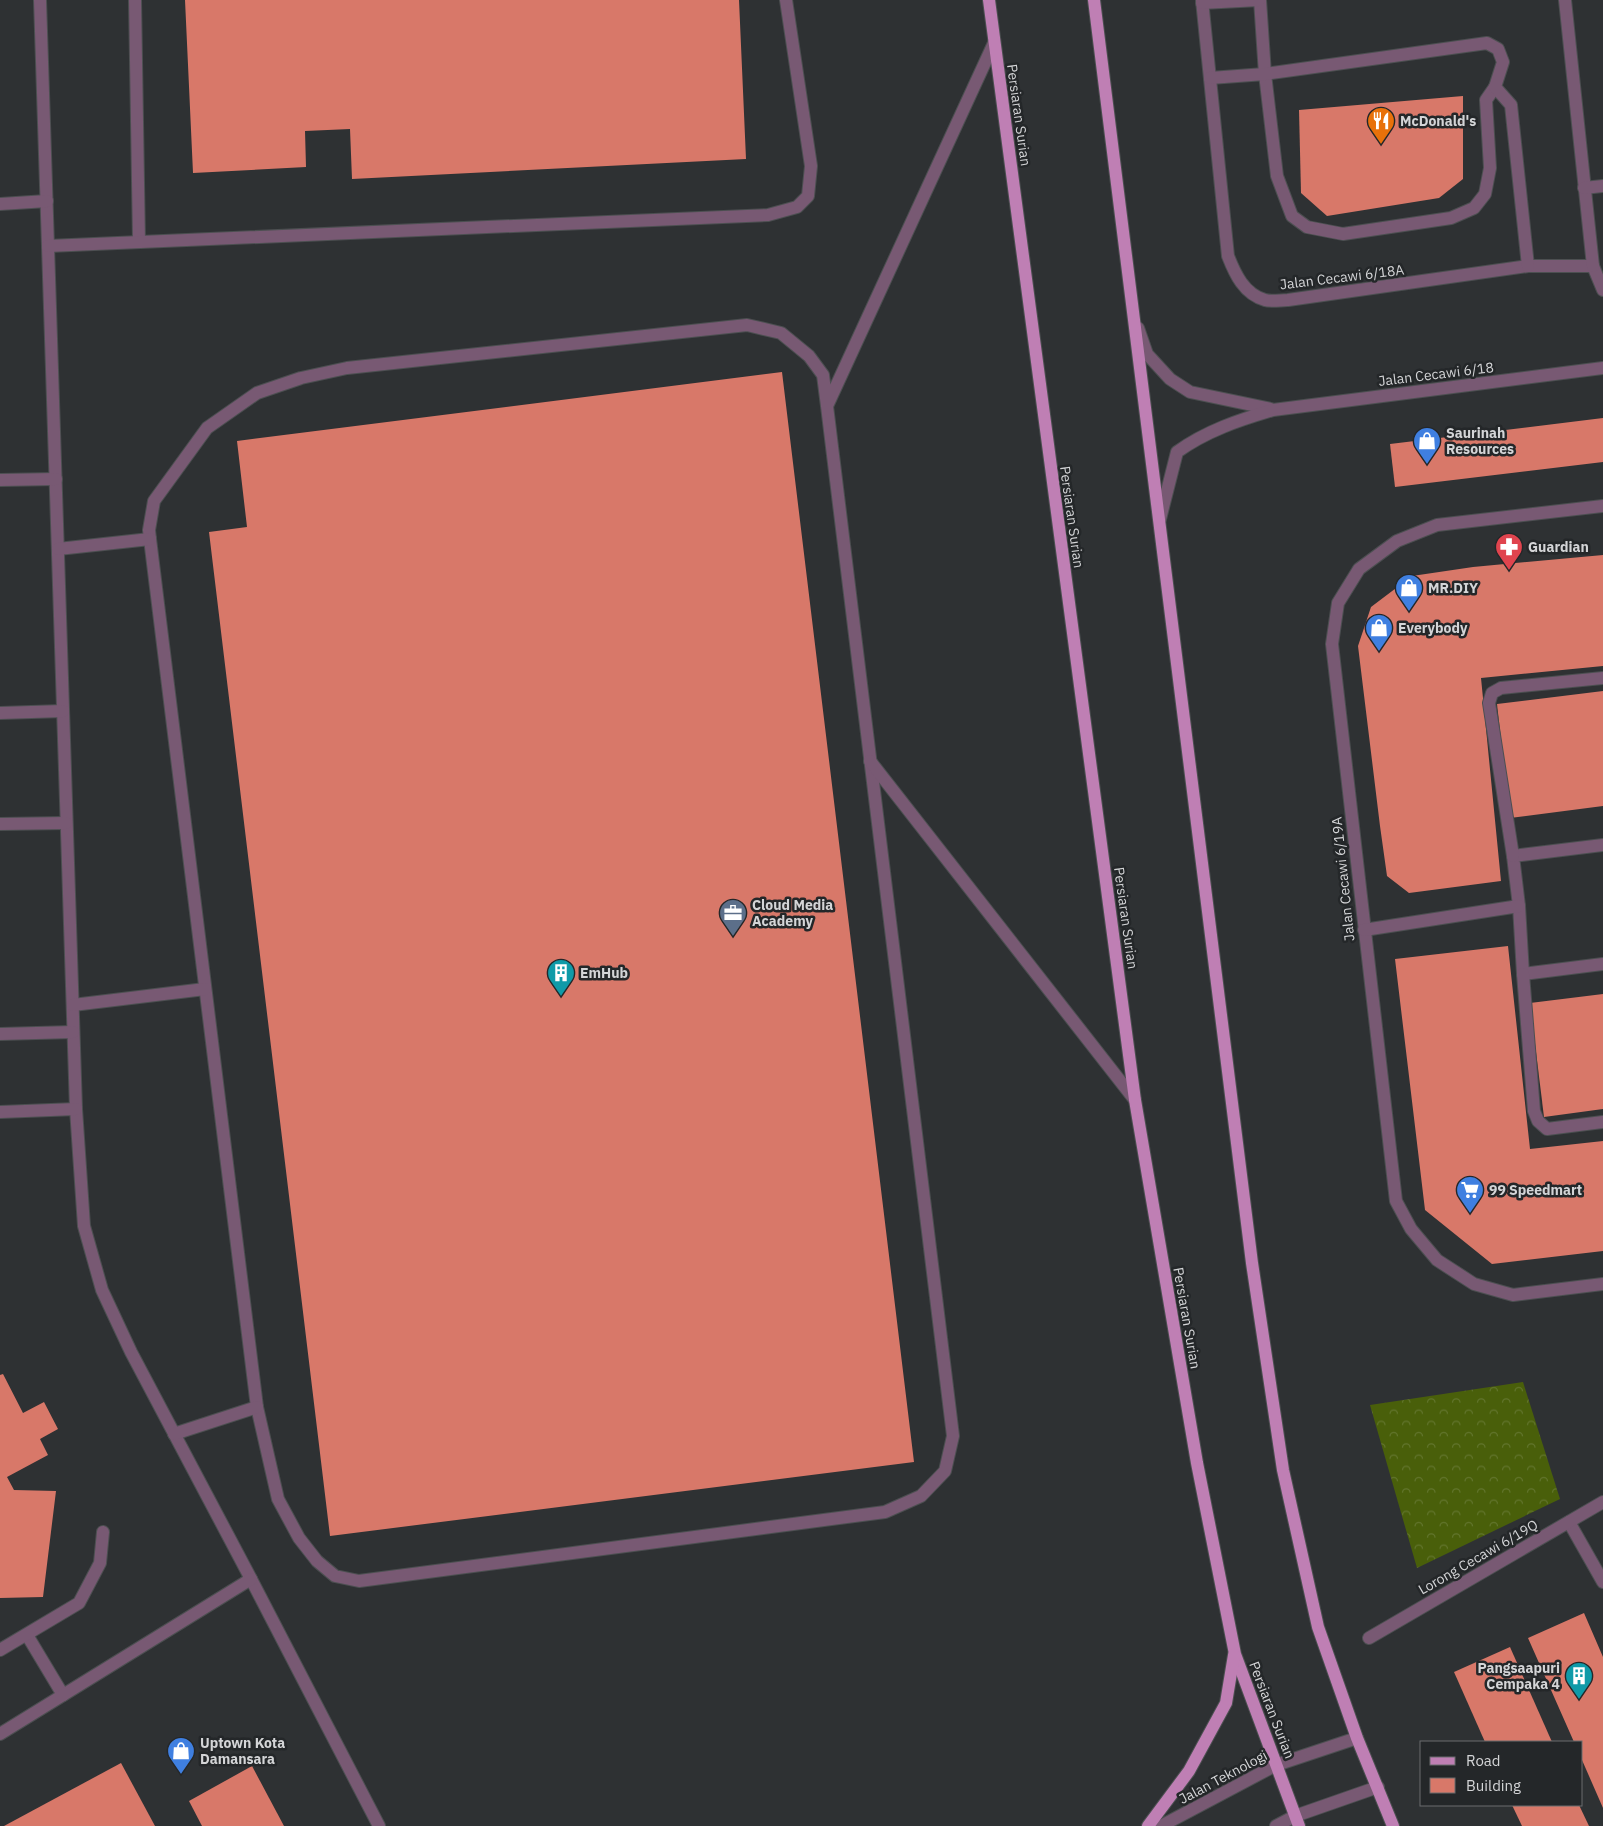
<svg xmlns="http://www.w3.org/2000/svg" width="1603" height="1826" font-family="'IBM Plex Sans',sans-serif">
	<defs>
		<pattern id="forest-crowns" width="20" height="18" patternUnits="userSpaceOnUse" patternTransform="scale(1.25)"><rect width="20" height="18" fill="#495f0a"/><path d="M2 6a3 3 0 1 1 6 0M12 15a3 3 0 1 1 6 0" fill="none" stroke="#62752d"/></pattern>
	</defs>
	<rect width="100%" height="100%" fill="#2e3133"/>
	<polygon fill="url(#forest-crowns)" points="1523,1382 1560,1499 1417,1568 1370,1405"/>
	<g fill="#d87869">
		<polygon points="185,0 739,0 746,159 352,179 350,129 305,131 306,167 193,173"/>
		<polygon points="1463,96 1463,179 1439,198 1327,216 1301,193 1299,110"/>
		<polygon points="782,372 914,1462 330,1536 209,532 247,527 237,441"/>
		<polygon points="1603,418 1603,462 1395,487 1390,444"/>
		<polygon points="1603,555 1603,666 1481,678 1501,881 1409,893 1387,876 1380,826 1358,646 1371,607 1412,576 1473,567"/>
		<polygon points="1603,691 1603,806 1510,818 1497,704"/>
		<polygon points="1508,946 1530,1149 1603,1141 1603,1251 1492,1264 1425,1210 1395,959"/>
		<polygon points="1603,994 1603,1109 1544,1117 1530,1003"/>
		<polygon points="3,1374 23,1413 44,1402 58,1429 40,1439 48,1455 7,1477 14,1490 56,1491 43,1597 0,1598 0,1375"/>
		<polygon points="1584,1613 1603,1657 1603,1808 1582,1760 1582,1742 1574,1742 1528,1638"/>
		<polygon points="1510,1647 1552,1742 1485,1742 1454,1672"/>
		<polygon points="121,1763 155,1826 4,1826"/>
		<polygon points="252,1766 284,1826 202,1826 189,1801"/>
		<polygon points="1512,1805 1579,1805 1589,1826 1522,1826"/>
	</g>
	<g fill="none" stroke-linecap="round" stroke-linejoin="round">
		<defs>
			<g id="minor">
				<polyline points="40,0 76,1109 84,1226 102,1290 131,1352 251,1579 379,1826"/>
				<polyline points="135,0 139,242"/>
				<path d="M1202 0 1228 256C1235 274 1244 294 1265 300 1271 302 1281 300 1288 300L1528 266H1593L1603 290"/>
				<polyline points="1260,0 1265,74 1277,176 1292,216 1307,227 1343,234 1451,218 1474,208 1485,194 1490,168 1486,100 1495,87"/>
				<polyline points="1565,0 1593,266"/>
				<polyline points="1202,3 1259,0"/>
				<polyline points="1210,78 1265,74 1487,43 1498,49 1503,62 1495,87 1511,105 1528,266"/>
				<polyline points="1584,188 1603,186"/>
				<polyline points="0,204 47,201"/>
				<polyline points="48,246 768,215 797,207 808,196 811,166 786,0"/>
				<polyline points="1138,328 1147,354 1170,379 1190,392 1271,409"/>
				<polyline points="827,406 823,375 809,356 781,333 747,325 347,368 301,378 257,393 207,428 154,501 149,530 150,539 257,1407 278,1499 299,1538 317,1561 335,1576 359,1581 885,1512 921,1496 945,1471 953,1436 827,406 994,43"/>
				<polyline points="0,480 56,479"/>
				<polyline points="1603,506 1437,525 1397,541 1359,569 1338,603 1332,644 1396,1201 1411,1229 1437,1260 1474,1284 1513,1295 1603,1284"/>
				<path d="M1160 519 1177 452C1206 431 1239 420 1273 410L1603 368"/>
				<polyline points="58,549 150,539"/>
				<polyline points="0,713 63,711"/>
				<polyline points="870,761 1135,1100"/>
				<polyline points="0,824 66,823"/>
				<polyline points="1603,845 1513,856 1519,906 1523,974 1603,964"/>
				<polyline points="1513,856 1489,703 1492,693 1501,688 1603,678"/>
				<polyline points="1364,930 1519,906"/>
				<polyline points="1523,974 1534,1111 1538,1121 1547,1129 1603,1122"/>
				<polyline points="73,1005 205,989"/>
				<polyline points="0,1034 73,1032"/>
				<polyline points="0,1112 76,1109"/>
				<polyline points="174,1434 257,1407"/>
				<polyline points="1569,1522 1603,1582"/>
				<polyline points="27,1635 63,1695"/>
				<polyline points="1369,1638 1603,1502"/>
				<polyline points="0,1650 79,1603 100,1563 103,1532"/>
				<polyline points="0,1734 251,1579"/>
				<polyline points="1161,1826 1276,1765 1357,1738"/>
				<polyline points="1276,1826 1295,1816 1378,1787"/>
			</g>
			<g id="major">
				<polyline points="989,0 1135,1100 1197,1463 1235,1654 1299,1826"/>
				<polyline points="1094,0 1252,1263 1283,1470 1318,1627 1357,1738 1393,1826"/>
				<polyline points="1148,1826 1189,1771 1226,1703 1234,1655"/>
			</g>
		</defs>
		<use href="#minor" stroke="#4c4f51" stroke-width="14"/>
		<use href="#major" stroke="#4c4f51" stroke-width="14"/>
		<use href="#minor" stroke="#785973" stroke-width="12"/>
		<use href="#major" stroke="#bf7fb4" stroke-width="12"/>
	</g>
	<defs>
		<symbol id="restaurant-pin" viewBox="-11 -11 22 30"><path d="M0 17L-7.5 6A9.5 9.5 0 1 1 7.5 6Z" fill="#e8710a" stroke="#242729"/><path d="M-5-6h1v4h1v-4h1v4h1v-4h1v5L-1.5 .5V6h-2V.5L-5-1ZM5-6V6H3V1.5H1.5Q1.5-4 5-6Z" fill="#fff"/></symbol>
		<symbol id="shop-pin" viewBox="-11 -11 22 30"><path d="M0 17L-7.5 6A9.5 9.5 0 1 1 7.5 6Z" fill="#3f7fe0" stroke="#242729"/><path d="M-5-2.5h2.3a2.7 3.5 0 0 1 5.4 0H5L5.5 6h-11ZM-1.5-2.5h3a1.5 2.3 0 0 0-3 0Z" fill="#fff"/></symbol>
		<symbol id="pharmacy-pin" viewBox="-11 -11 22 30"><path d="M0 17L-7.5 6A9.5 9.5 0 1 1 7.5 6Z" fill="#e0444e" stroke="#242729"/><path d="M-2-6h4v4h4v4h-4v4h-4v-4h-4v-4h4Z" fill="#fff"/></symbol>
		<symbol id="office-pin" viewBox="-11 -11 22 30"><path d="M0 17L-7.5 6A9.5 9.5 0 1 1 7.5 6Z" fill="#5c6f8a" stroke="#242729"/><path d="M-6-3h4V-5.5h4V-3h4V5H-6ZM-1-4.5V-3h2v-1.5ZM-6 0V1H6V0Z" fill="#fff"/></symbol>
		<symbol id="building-pin" viewBox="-11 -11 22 30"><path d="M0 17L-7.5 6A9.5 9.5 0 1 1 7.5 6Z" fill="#0f9aa8" stroke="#242729"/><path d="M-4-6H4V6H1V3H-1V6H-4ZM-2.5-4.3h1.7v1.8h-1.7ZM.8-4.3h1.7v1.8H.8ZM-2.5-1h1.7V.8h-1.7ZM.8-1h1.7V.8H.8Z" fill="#fff"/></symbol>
		<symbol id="supermarket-pin" viewBox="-11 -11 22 30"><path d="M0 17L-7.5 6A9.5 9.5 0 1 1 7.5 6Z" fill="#3f7fe0" stroke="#242729"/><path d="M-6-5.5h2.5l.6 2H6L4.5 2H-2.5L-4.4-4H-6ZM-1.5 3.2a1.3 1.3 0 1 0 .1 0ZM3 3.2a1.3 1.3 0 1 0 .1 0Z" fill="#fff"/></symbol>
	</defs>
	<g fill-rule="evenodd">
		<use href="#restaurant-pin" x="1365" y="105" width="32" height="43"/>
		<use href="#shop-pin" x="1411" y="425" width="32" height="43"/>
		<use href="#pharmacy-pin" x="1493" y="531" width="32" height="43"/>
		<use href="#shop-pin" x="1393" y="572" width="32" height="43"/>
		<use href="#shop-pin" x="1363" y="612" width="32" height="43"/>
		<use href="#office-pin" x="717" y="897" width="32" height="43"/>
		<use href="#building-pin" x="545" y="957" width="32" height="43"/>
		<use href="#supermarket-pin" x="1454" y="1174" width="32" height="43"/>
		<use href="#building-pin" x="1563" y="1660" width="32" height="43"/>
		<use href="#shop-pin" x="165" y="1735" width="32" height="43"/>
	</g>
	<g text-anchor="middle" stroke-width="5" stroke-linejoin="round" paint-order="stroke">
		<g font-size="14" fill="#d4d5d7" stroke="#242729">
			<text transform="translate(1019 115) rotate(82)" y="5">Persiaran Surian</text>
			<text transform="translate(1342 277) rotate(-7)" y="5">Jalan Cecawi 6/18A</text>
			<text transform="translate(1436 374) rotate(-7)" y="5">Jalan Cecawi 6/18</text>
			<text transform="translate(1072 517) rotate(82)" y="5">Persiaran Surian</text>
			<text transform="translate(1343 879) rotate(-96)" y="5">Jalan Cecawi 6/19A</text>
			<text transform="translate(1126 918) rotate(82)" y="5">Persiaran Surian</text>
			<text transform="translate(1187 1318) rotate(80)" y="5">Persiaran Surian</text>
			<text transform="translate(1478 1557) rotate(-30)" y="5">Lorong Cecawi 6/19Q</text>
			<text transform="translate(1272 1710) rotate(69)" y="5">Persiaran Surian</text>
			<text transform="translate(1223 1777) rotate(-28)" y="5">Jalan Teknologi</text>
		</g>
		<g font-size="14" font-weight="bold" fill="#d4d5d7" stroke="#242729" text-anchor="start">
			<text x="1400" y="126">McDonald's</text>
			<text x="1446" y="438">Saurinah<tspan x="1446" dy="16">Resources</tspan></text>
			<text x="1528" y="552">Guardian</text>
			<text x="1428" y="593">MR.DIY</text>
			<text x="1398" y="633">Everybody</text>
			<text x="752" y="910">Cloud Media<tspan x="752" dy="16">Academy</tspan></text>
			<text x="580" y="978">EmHub</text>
			<text x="1489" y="1195">99 Speedmart</text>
			<text x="1560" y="1673" text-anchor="end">Pangsaapuri<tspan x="1560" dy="16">Cempaka 4</tspan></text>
			<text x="200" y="1748">Uptown Kota<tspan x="200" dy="16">Damansara</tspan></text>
		</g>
	</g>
	<rect x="1420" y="1741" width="162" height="65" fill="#242729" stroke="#6a6d6f"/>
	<rect x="1430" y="1757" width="25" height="8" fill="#bf7fb4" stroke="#6a6d6f"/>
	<text x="1466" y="1766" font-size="15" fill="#d4d5d7">Road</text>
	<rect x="1430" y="1778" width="25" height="15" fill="#d87869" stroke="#6a6d6f"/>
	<text x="1466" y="1791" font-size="15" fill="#d4d5d7">Building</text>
</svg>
